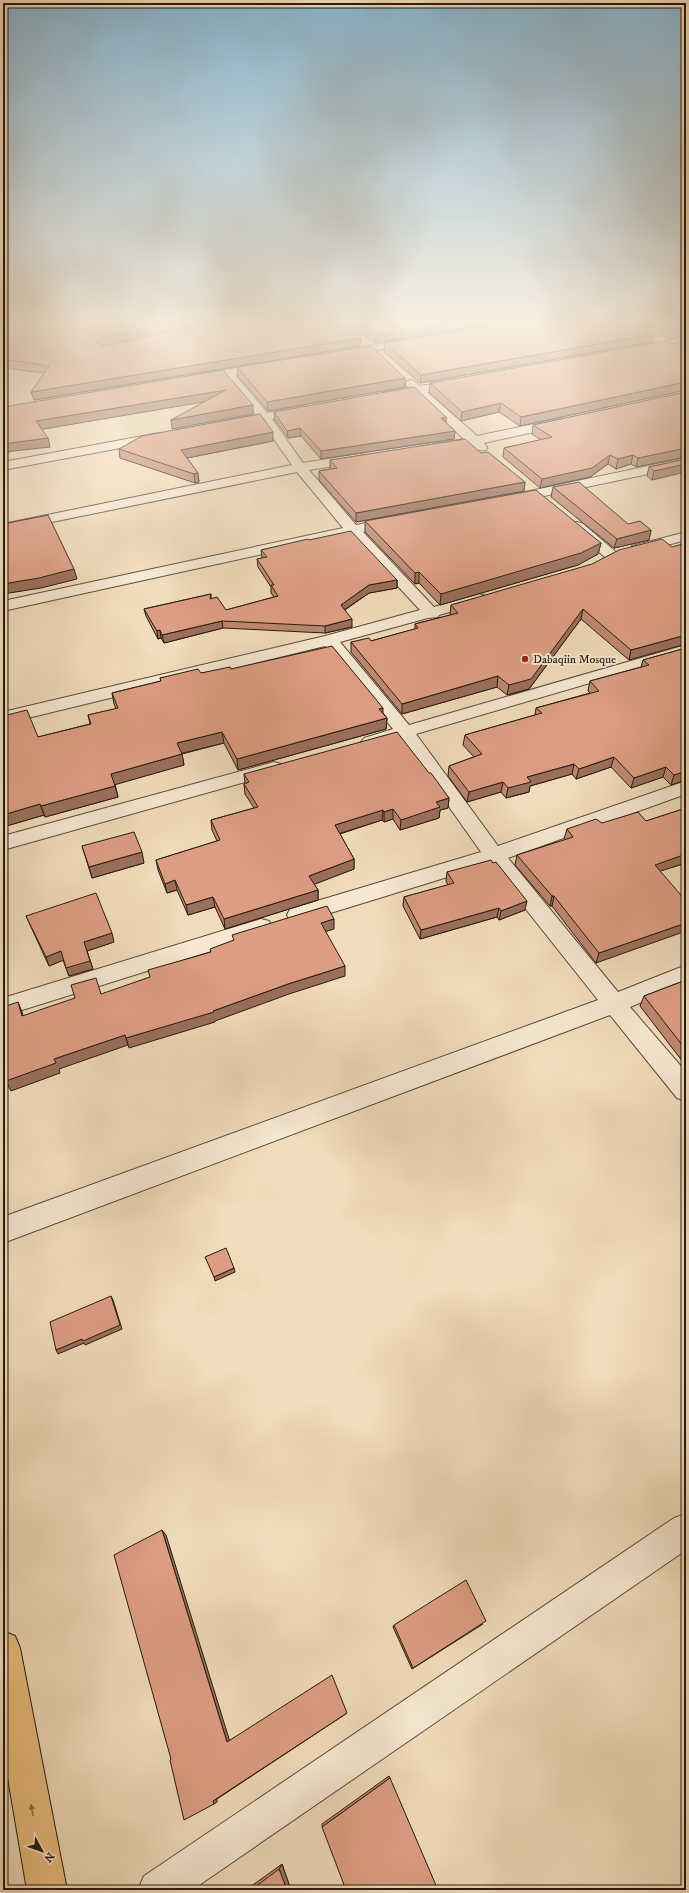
<svg xmlns="http://www.w3.org/2000/svg" width="689" height="1893" font-family="'IM FELL DW Pica',serif">
	<rect width="100%" height="100%" fill="#f1dcbb"/>
	<filter id="stains"><feTurbulence type="fractalNoise" baseFrequency=".005" numOctaves="4"/><feColorMatrix values="0 0 0 0 .2 0 0 0 0 .09 0 0 0 0 .02 0 0 0 .5 -.17"/></filter>
	<radialGradient id="worn" r=".72"><stop offset=".6" stop-color="#630" stop-opacity="0"/><stop offset="1" stop-color="#630" stop-opacity=".3"/></radialGradient>
	<g fill="none" stroke-linecap="round" stroke-linejoin="round">
		<defs>
			<g id="minor">
				<polygon points="142,320 183,320 229,324 234,327 229,330 147,323"/>
				<polygon points="414,338 418,339 419,341 418,343 343,356 337,353 343,350"/>
				<polygon points="686,338 686,344 644,352 639,349 644,346"/>
				<polygon points="266,363 270,364 272,366 270,368 235,375 267,413 303,406 307,407 309,410 307,413 272,419 303,463 359,454 364,455 366,458 364,461 359,462 309,470 356,525 395,517 400,518 402,521 400,524 363,532 434,607 479,594 485,596 487,599 485,602 439,615 438,617 428,618 340,642 409,725 686,645 686,655 416,734 498,846 686,781 686,794 508,858 618,992 686,965 686,984 630,1007 686,1072 686,1101 677,1098 610,1015 3,1243 3,1217 598,1000 490,864 298,923 290,921 287,915 290,909 481,852 401,739 370,748 364,746 361,742 364,738 393,729 325,646 3,724 3,712 325,636 420,610 350,535 3,611 3,601 343,528 297,472 3,532 3,524 292,465 261,421 233,427 229,426 227,423 229,420 256,415 224,377 195,381 189,378 195,375"/>
				<path d="M410 380 414 381 420 386 459 380 463 381 465 383 463 385 427 392 477 436 562 418 568 422 562 426 484 443 487 447 486 450C479 451 476 450 471 445L439 451 434 450 433 447 434 444 464 439 415 394 388 399 382 395 384 392 409 388 404 383Z"/>
				<polygon points="159,433 163,434 165,437 163,440 3,470 3,462"/>
				<polygon points="686,458 686,466 511,503 506,502 504,499 506,496 511,495"/>
				<polygon points="577,522 582,523 616,552 618,555 616,558 606,558 572,529 570,526 572,523"/>
				<polygon points="686,532 686,540 637,553 632,552 630,549 632,546"/>
				<polygon points="274,762 281,764 283,768 281,772 3,850 3,836"/>
				<polygon points="261,919 269,921 272,927 269,933 3,1016 3,998"/>
				<polygon points="686,1514 686,1550 192,1890 138,1890 144,1876 674,1518"/>
			</g>
			<polygon id="trunk" points="3,1631 15,1636 20,1648 67,1890 27,1890 3,1749"/>
		</defs>
		<use href="#minor" stroke="#584a39" stroke-width="2"/>
		<use href="#trunk" stroke="#251a0e" stroke-width="2"/>
		<use href="#minor" fill="#f6e8d3" fill-rule="evenodd"/>
		<use href="#trunk" fill="#e8be7e" fill-rule="evenodd"/>
	</g>
	<g fill="#bf8872" stroke="#251a0e">
		<polygon points="3,320 188,320 189,328 181,330 360,346 34,400 44,373 5,368 3,369"/>
		<polygon points="344,320 518,320 375,343"/>
		<polygon points="635,320 686,320 668,339"/>
		<polygon points="652,342 420,383 384,352 385,343"/>
		<polygon points="679,342 686,390 520,426 499,412 461,421 429,392 430,383 674,344"/>
		<polygon points="237,367 405,378 405,387 268,411 238,376"/>
		<polygon points="686,392 686,457 636,467 631,464 616,469 608,464 590,477 540,488 503,457 504,448 541,440 532,434 533,425"/>
		<polygon points="274,412 446,417 446,423 455,431 454,439 321,459 301,436 288,438 275,420"/>
		<polygon points="273,441 187,458 198,473 199,482 195,483 120,458 119,449"/>
		<polygon points="481,453 525,482 524,491 356,522 319,480 319,471 330,469 330,460"/>
		<polygon points="686,459 652,480 647,476 649,467"/>
		<polygon points="553,487 628,524 651,530 649,540 614,548 551,497"/>
		<polygon points="365,521 601,543 598,554 578,565 440,605 419,583 415,584 365,532"/>
		<polygon points="309,540 397,580 397,588 369,593 345,610 352,627 325,633 223,628 164,643 161,638 158,639 146,616 144,609 211,594 211,599 226,610 274,597 271,593 271,587 258,567 257,559 262,558 261,550"/>
		<polygon points="672,547 629,660 581,619 529,689 507,695 497,687 402,714 351,652 351,642 371,641 415,629 415,624 450,615 451,605"/>
		<polygon points="686,648 686,780 671,785 663,777 631,788 611,767 576,779 572,774 530,786 529,792 506,798 501,792 467,802 448,776 449,766 474,757 463,745 465,735 535,715 536,708 590,693 588,691 590,681 641,667 643,660"/>
		<polygon points="231,669 383,713 387,718 386,729 238,770 224,743 182,754 184,765 115,784 118,797 45,817 44,815 3,827 38,737 90,724 88,715 116,709 114,704 112,693 161,681 160,678 201,673"/>
		<polygon points="429,773 449,798 448,808 440,810 439,818 400,830 393,819 384,822 382,820 340,834 354,859 354,869 314,884 318,890 318,900 225,929 215,907 188,915 177,890 167,893 158,870 156,860 217,841 212,830 211,820 254,808 245,794 244,784 245,783 244,774"/>
		<polygon points="686,787 686,801 682,797"/>
		<polygon points="686,808 686,863 660,871 596,963 552,906 550,906 515,865 517,855 565,840 564,839 567,829 602,823 646,821"/>
		<polygon points="82,846 144,863 92,878"/>
		<polygon points="447,872 525,910 499,920 497,917 420,939 403,906 404,897 448,885 446,881"/>
		<polygon points="26,916 114,942 87,951 93,969 69,976 63,960 49,966 30,925"/>
		<polygon points="686,980 686,1061 683,1062 640,1006 644,996"/>
		<polygon points="483,1624 412,1669 393,1627 394,1625"/>
		<polygon points="389,1776 390,1778 322,1827 322,1824"/>
		<polygon points="282,1864 291,1890 246,1890"/>
	</g>
	<g fill="#9b6f5c" stroke="#251a0e">
		<polygon points="188,320 189,328 105,346 98,351 96,342 103,337"/>
		<polygon points="196,320 246,320 197,327"/>
		<polygon points="469,320 518,320 375,343 376,335"/>
		<polygon points="686,329 686,337 668,339 670,331"/>
		<polygon points="654,334 652,342 420,383 421,375"/>
		<polygon points="361,338 360,346 34,400 31,392"/>
		<polygon points="3,361 5,368 3,369"/>
		<polygon points="405,378 405,387 268,411 267,402"/>
		<polygon points="686,382 686,390 520,426 521,417"/>
		<polygon points="226,390 227,398 38,430 36,421"/>
		<polygon points="501,403 499,412 461,421 462,412"/>
		<polygon points="253,405 253,414 172,429 171,420"/>
		<polygon points="446,417 446,425 441,418"/>
		<polygon points="300,428 301,436 288,438 287,431"/>
		<polygon points="455,431 454,439 321,459 321,451"/>
		<polygon points="273,432 273,441 182,459 181,450"/>
		<polygon points="48,438 50,447 13,451 3,453 3,444"/>
		<polygon points="686,448 686,457 636,467 638,458"/>
		<polygon points="610,455 608,464 590,477 540,488 542,479"/>
		<polygon points="633,455 631,464 616,469 618,459"/>
		<polygon points="686,464 686,472 652,480 654,471"/>
		<polygon points="198,473 199,482 195,483 194,474"/>
		<polygon points="525,482 524,491 356,522 356,513"/>
		<polygon points="651,530 649,540 614,548 617,539"/>
		<polygon points="601,543 598,554 578,565 440,605 441,594"/>
		<polygon points="74,569 77,579 41,588 3,594 3,584"/>
		<polygon points="419,572 419,583 415,584 415,573"/>
		<polygon points="397,580 397,588 369,593 341,612 341,605 369,585"/>
		<polygon points="583,609 581,619 529,689 507,695 509,685"/>
		<polygon points="352,619 352,627 325,633 325,626"/>
		<polygon points="222,621 223,628 164,643 162,635"/>
		<polygon points="160,630 161,638 158,639 157,631"/>
		<polygon points="686,635 686,644 629,660 631,650"/>
		<polygon points="498,676 497,687 402,714 402,704"/>
		<polygon points="383,708 383,719 379,709"/>
		<polygon points="387,718 386,729 238,770 237,759"/>
		<polygon points="222,732 224,743 179,754 177,743"/>
		<polygon points="182,754 184,765 114,785 111,774"/>
		<polygon points="614,757 611,767 576,779 579,769"/>
		<polygon points="574,764 572,774 530,786 529,792 506,798 508,788 527,777"/>
		<polygon points="666,767 663,777 631,788 634,778"/>
		<polygon points="686,771 686,780 671,785 674,775"/>
		<polygon points="503,782 501,792 467,802 469,792"/>
		<polygon points="115,786 118,797 45,817 41,806"/>
		<polygon points="449,798 448,808 440,810 439,818 400,830 401,820 436,802"/>
		<polygon points="40,804 44,815 3,827 3,815"/>
		<polygon points="393,809 393,819 384,822 384,812"/>
		<polygon points="383,810 382,820 335,835 335,825"/>
		<polygon points="142,852 144,863 92,878 89,867"/>
		<polygon points="686,854 686,863 651,874 655,865"/>
		<polygon points="354,859 354,869 310,886 309,876"/>
		<polygon points="175,880 177,890 167,893 165,884"/>
		<polygon points="318,890 318,900 225,929 224,919"/>
		<polygon points="552,896 554,896 552,906 550,906"/>
		<polygon points="213,897 215,907 188,915 186,905"/>
		<polygon points="527,901 525,910 499,920 501,911"/>
		<polygon points="499,908 497,917 420,939 421,930"/>
		<polygon points="334,919 334,929 321,933 321,923"/>
		<polygon points="686,923 686,931 596,963 599,953"/>
		<polygon points="112,933 114,942 87,951 93,969 69,976 66,968 84,942"/>
		<polygon points="61,951 64,960 49,966 46,957"/>
		<polygon points="345,966 345,976 289,994 215,1021 215,1022 129,1048 126,1038 213,1011 288,984"/>
		<polygon points="18,1002 22,1012 26,1026 22,1016"/>
		<polygon points="125,1035 128,1045 59,1069 60,1073 11,1091 6,1081 54,1059"/>
		<polygon points="686,1056 686,1061 683,1062"/>
		<polygon points="234,1268 235,1272 215,1281 214,1277"/>
		<polygon points="111,1296 113,1300 122,1329 85,1345 84,1343 58,1354 56,1350 82,1339"/>
		<polygon points="162,1530 166,1535 230,1742 227,1742"/>
		<polygon points="347,1713 217,1799 217,1802 214,1804 213,1801"/>
		<polygon points="282,1864 291,1890 287,1890 279,1869"/>
	</g>
	<g fill="#de9e84" stroke="#251a0e">
		<polygon points="3,320 187,320 103,337 96,342 104,346 178,330 251,320 338,320 361,338 31,392 49,366 3,359"/>
		<polygon points="355,320 469,320 376,335"/>
		<polygon points="524,320 632,320 654,334 421,375 385,343"/>
		<polygon points="651,320 686,320 686,329 670,331"/>
		<polygon points="686,337 686,382 521,417 501,403 462,412 430,383 666,341 674,344 679,342 680,339"/>
		<polygon points="371,346 405,378 267,402 237,367"/>
		<polygon points="223,370 253,405 171,420 226,390 36,421 48,438 3,444 3,407"/>
		<polygon points="414,387 446,417 441,418 455,431 321,451 300,428 287,431 274,412"/>
		<polygon points="686,392 686,448 638,458 633,455 618,459 610,455 592,468 542,479 504,448 552,437 533,425"/>
		<polygon points="260,414 273,432 181,450 198,473 194,474 119,449 142,436"/>
		<polygon points="465,439 481,453 488,452 525,482 356,513 319,471 337,468 330,460"/>
		<polygon points="686,459 686,464 654,471 649,467"/>
		<polygon points="579,482 628,524 640,521 651,530 617,539 553,487"/>
		<polygon points="536,490 601,543 581,553 441,594 419,572 415,573 365,521"/>
		<polygon points="48,515 74,569 39,578 3,584 3,524"/>
		<polygon points="351,531 397,580 369,585 341,605 352,619 325,626 222,621 162,635 160,630 157,631 144,609 211,594 210,599 217,597 226,610 278,596 271,585 274,585 257,559 267,557 261,550 308,539 309,540"/>
		<polygon points="662,539 672,547 686,543 686,635 631,650 583,609 531,679 509,685 498,676 402,704 351,642 369,638 371,641 418,628 415,624 458,613 451,605 592,564 619,550"/>
		<polygon points="332,646 383,708 379,709 387,718 237,759 222,732 177,743 182,754 111,774 115,786 41,806 40,804 3,815 3,716 27,710 38,737 91,724 88,715 118,708 112,693 161,681 160,678 198,669 201,673 230,667 231,669"/>
		<polygon points="686,648 686,771 674,775 666,767 634,778 614,757 579,769 574,764 527,777 531,782 508,788 503,782 469,792 449,766 482,754 465,735 542,713 536,708 599,691 590,681 649,665 643,660"/>
		<polygon points="397,732 429,773 431,773 449,798 436,802 440,807 401,820 393,809 384,812 383,810 335,825 354,859 309,876 318,890 224,919 213,897 186,905 175,880 165,884 156,860 220,840 211,820 258,807 244,784 249,782 244,774"/>
		<polygon points="686,808 686,854 655,865 686,901 686,923 599,953 554,896 552,896 517,855 573,837 567,829 596,819 602,823 638,812 646,821"/>
		<polygon points="134,832 142,852 89,867 82,846"/>
		<polygon points="491,860 493,863 496,862 527,901 501,911 499,908 421,930 404,897 454,883 447,872"/>
		<polygon points="96,893 112,933 84,942 90,961 66,968 61,951 46,957 26,916"/>
		<polygon points="327,906 334,919 321,923 345,966 288,984 213,1011 214,1012 126,1038 125,1035 54,1059 56,1063 6,1081 3,1072 3,1007 18,1002 22,1016 75,998 71,985 96,978 101,994 150,977 148,970 211,952 210,949 234,940 232,935"/>
		<polygon points="686,980 686,1050 644,996"/>
		<polygon points="226,1248 234,1268 214,1277 205,1257"/>
		<polygon points="111,1296 120,1325 83,1341 82,1339 56,1350 50,1322"/>
		<polygon points="162,1530 227,1742 332,1675 347,1713 213,1801 214,1804 184,1820 170,1760 171,1759 114,1555"/>
		<polygon points="466,1580 486,1621 413,1668 394,1625"/>
		<polygon points="390,1778 438,1890 346,1890 322,1827"/>
		<polygon points="279,1869 287,1890 251,1890"/>
	</g>
	<defs><path id="oneway-solid" d="M-6-.8H1V-3.2L6.5 0L1 3.2V.8H-6Z"/></defs>
	<use fill="#866c46" href="#oneway-solid" transform="translate(32 1810) rotate(-100)"/>
	<linearGradient id="sky" x2="0" y2="1"><stop stop-color="#89b7d3"/><stop offset="0.55" stop-color="#f9efe0"/><stop offset="1" stop-color="#f9efe0" stop-opacity="0"/></linearGradient>
	<rect width="689" height="585" fill="url(#sky)"/>
	<circle fill="#8f2418" stroke="#f6e8d3" stroke-width="1.5" cx="525" cy="659" r="4"/>
	<g text-anchor="middle" stroke-width="4" stroke-linejoin="round" paint-order="stroke">
		<g font-size="12" fill="#251a0e" stroke="#f6e8d3" text-anchor="start">
			<text x="533" y="663">Dabaqiin Mosque</text>
		</g>
	</g>
	<rect width="689" height="1893" fill="none" stroke="#f1dcbb" stroke-width="16"/>
	<rect x="4" y="4" width="681" height="1885" fill="none" stroke="#251a0e" stroke-width="2"/>
	<rect x="8" y="8" width="673" height="1877" fill="none" stroke="#251a0e"/>
	<g transform="translate(42 1851) rotate(131)" stroke="#f6e8d3" stroke-width="3" paint-order="stroke">
	<path d="M0-3L7 15L0 10L-7 15Z" fill="#251a0e"/>
	<text y="-6" font-size="11" font-weight="bold" text-anchor="middle" fill="#251a0e">N</text>
	</g>
	<rect width="100%" height="100%" filter="url(#stains)"/>
	<rect width="100%" height="100%" fill="url(#worn)"/>
</svg>
